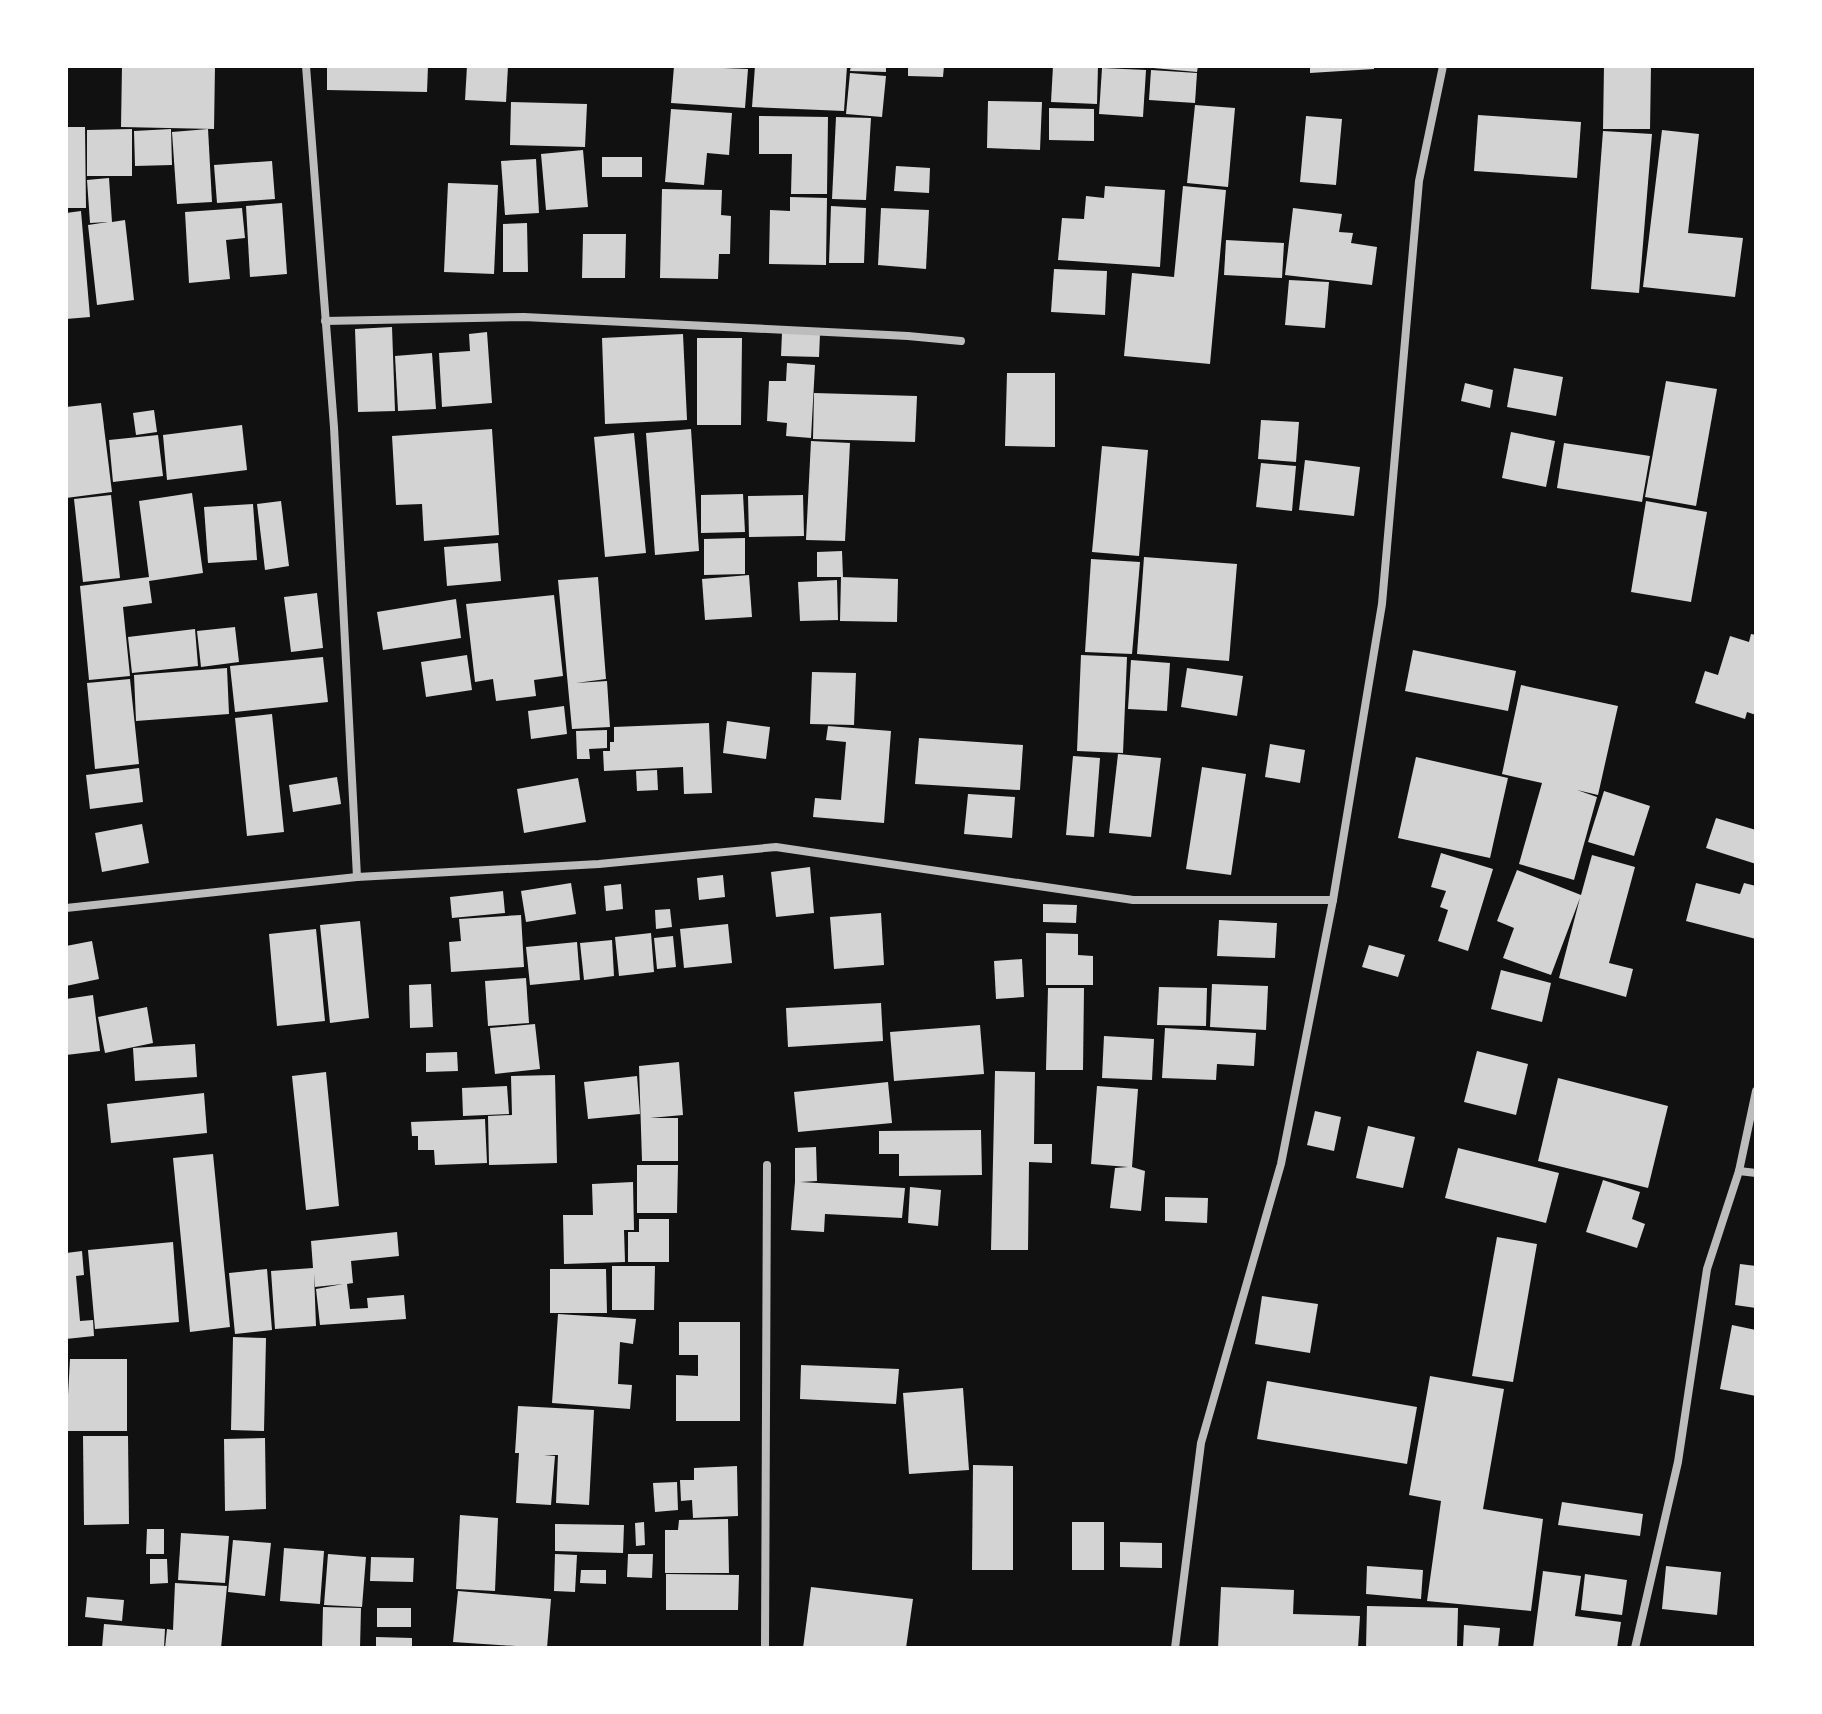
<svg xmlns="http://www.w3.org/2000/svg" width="1822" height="1714" font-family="Georgia,serif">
	<rect width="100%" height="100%" fill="#111"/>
	<g fill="#d3d3d3">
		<polygon points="122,66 215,66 214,129 121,127"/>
		<polygon points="327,66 428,66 427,92 327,90"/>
		<polygon points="467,66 508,66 506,102 465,100"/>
		<polygon points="674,66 748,69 745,108 671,103"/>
		<polygon points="755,66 847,66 844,111 752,107"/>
		<polygon points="851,66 886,66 886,72 850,71"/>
		<polygon points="908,66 944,66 943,77 908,76"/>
		<polygon points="1053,66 1098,66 1097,104 1051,102"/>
		<polygon points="1153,66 1198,66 1197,72 1153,68"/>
		<polygon points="1310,66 1374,66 1374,69 1310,73"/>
		<polygon points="1604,66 1651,66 1650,129 1603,129"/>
		<polygon points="1102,68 1146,70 1143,117 1099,114"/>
		<polygon points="1151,70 1197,73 1195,103 1149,100"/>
		<polygon points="850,73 886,76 882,117 846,114"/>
		<polygon points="988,101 1042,102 1040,150 987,148"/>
		<polygon points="511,102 587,104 585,147 510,145"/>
		<polygon points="1195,105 1235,108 1228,187 1187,183"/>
		<polygon points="1049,108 1094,109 1094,141 1049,140"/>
		<polygon points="671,109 732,113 729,155 707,153 704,185 665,182"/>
		<polygon points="1478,115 1581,122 1577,178 1474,171"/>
		<polygon points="759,116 828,117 827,194 791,194 792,154 759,154"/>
		<polygon points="1306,116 1342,119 1336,185 1300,182"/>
		<polygon points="836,117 871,118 866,200 832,199"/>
		<polygon points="66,127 85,127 86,208 66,208"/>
		<polygon points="132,129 132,176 87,176 87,130"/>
		<polygon points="171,129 172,165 135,166 134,131"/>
		<polygon points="208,129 212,202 177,204 172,132"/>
		<polygon points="1662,130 1699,134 1688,233 1743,238 1735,297 1643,287"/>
		<polygon points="1603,131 1652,134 1639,293 1591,289"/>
		<polygon points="583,150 588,207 546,210 541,154"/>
		<rect x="602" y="157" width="40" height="20"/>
		<polygon points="536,159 539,213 505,215 501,161"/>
		<polygon points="272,161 275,199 217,203 214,165"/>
		<polygon points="896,166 930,168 929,193 894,191"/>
		<polygon points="109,178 112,222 125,220 134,300 97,305 88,225 108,222 90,223 87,180"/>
		<polygon points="448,183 498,185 494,274 444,272"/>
		<polygon points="1105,186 1165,190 1160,267 1058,260 1062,218 1084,219 1086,196 1104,198"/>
		<polygon points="1183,186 1226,190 1210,364 1124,356 1132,273 1174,277"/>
		<polygon points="662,189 722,190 721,215 731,216 730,254 719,254 718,279 660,278"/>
		<polygon points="790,197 827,198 826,265 769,264 770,210 790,211"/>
		<polygon points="282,203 287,274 250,277 246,206"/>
		<polygon points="831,206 866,208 864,263 829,263"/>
		<polygon points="242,208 245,238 226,240 230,279 189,283 185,212"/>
		<polygon points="881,208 929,210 926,269 878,265"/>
		<polygon points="1293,208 1342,214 1339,232 1353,233 1351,243 1377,247 1372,285 1285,275"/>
		<polygon points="81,211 90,317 66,319 66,213"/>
		<polygon points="527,223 528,272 503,272 503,224"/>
		<polygon points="583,234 626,234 625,278 582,278"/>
		<polygon points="1226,240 1284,243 1282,278 1224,275"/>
		<polygon points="1054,269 1107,271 1105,315 1051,312"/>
		<polygon points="1289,280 1329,282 1325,328 1285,325"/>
		<polygon points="392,327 395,411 358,412 355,329"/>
		<polygon points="487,332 492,403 442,407 439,353 470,351 469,334"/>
		<polygon points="782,333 820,334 819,357 781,356"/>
		<polygon points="683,334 687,420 605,424 602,338"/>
		<polygon points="697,338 742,338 741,425 697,425"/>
		<polygon points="432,353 436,409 398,411 395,356"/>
		<polygon points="787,363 815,365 811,438 786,436 787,423 767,421 769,381 786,381"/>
		<polygon points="1514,368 1563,377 1556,416 1507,407"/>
		<polygon points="1007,373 1055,373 1055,447 1005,446"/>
		<polygon points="1666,381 1717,389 1696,506 1645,497"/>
		<polygon points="1465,383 1493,390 1490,408 1461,401"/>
		<polygon points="814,393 917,396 915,442 813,439"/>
		<polygon points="101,403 112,492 66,498 66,407"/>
		<polygon points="154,410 157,432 136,435 133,413"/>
		<polygon points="1261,420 1299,422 1296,462 1258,459"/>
		<polygon points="242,425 247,470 167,480 163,435"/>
		<polygon points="492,429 499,535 424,541 422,504 396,505 392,436"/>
		<polygon points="691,429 699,551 655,555 646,433"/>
		<polygon points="1511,432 1555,441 1546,487 1502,478"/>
		<polygon points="634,433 646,553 605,557 594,437"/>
		<polygon points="158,435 163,476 113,482 109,440"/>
		<polygon points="811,441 850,443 845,541 806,540"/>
		<polygon points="1564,443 1650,456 1642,502 1557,488"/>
		<polygon points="1102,446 1148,450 1139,556 1092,552"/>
		<polygon points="1305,460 1360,467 1354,516 1299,510"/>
		<polygon points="1261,463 1296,466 1292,511 1256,507"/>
		<polygon points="192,493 203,573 149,581 152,603 123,607 130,676 89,680 80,586 149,577 139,501"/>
		<polygon points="743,494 745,532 701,533 701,495"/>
		<polygon points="111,495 120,578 83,582 74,499"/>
		<polygon points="803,495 804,536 749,537 748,496"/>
		<polygon points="281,501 289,566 265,570 257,504"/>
		<polygon points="1646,501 1707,512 1691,602 1631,592"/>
		<polygon points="253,504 257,560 208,563 204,507"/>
		<polygon points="745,538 745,574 704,575 704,539"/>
		<polygon points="498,543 501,581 447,586 444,547"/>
		<polygon points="842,551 843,577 817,577 817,552"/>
		<polygon points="1144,557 1237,564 1229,661 1137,654"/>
		<polygon points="1091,559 1140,562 1132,654 1085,652"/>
		<polygon points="749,575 752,617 705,620 702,579"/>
		<polygon points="598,577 606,679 576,683 607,681 610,727 572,729 558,580"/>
		<polygon points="841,577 898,579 897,622 840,621"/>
		<polygon points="837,580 838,620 800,621 798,582"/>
		<polygon points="317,593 323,648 291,652 284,597"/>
		<polygon points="554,595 563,676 534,680 536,696 496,701 493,679 475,682 466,604"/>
		<polygon points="456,599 461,638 383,650 377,612"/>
		<polygon points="235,627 239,662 201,667 197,631"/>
		<polygon points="195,629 198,666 132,673 128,637"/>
		<polygon points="1751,634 1756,635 1756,715 1747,712 1745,719 1695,703 1705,671 1718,675 1730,636 1749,642"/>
		<polygon points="1413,650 1516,671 1508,711 1405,691"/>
		<polygon points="467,655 472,690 426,697 421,662"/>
		<polygon points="1081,655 1127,657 1123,753 1077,751"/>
		<polygon points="323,657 328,702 235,712 230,666"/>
		<polygon points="1131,660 1170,663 1167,711 1128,709"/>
		<polygon points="227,668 229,714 136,721 134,675"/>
		<polygon points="1187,668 1243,676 1237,716 1181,707"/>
		<polygon points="812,672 856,673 854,725 810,724"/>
		<polygon points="130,679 139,764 95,769 87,683"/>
		<polygon points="1521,685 1618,706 1598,795 1577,790 1597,797 1574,880 1519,864 1542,783 1502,774"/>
		<polygon points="564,706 567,734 531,739 528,711"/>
		<polygon points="272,714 284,832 247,836 235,718"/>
		<polygon points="727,721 770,727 766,759 723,753"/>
		<polygon points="709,723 712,793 684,794 683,767 604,771 603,751 610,751 610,742 614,742 614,727"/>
		<polygon points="828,726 891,731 884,823 813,817 815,798 841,800 846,742 826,740"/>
		<polygon points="607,730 607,748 589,749 590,759 577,759 576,731"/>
		<polygon points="919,738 1023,745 1020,790 915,784"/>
		<polygon points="1270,744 1305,750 1300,783 1265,777"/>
		<polygon points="1118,754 1161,758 1151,837 1109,833"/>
		<polygon points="1073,756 1100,758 1094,837 1066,835"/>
		<polygon points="1416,757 1508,778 1490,858 1398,838"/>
		<polygon points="1202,767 1246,774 1231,875 1186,869"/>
		<polygon points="139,768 143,802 90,809 86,775"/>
		<polygon points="657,770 658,790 637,791 636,771"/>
		<polygon points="337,777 341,804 293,812 289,785"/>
		<polygon points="578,778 586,822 524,833 517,789"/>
		<polygon points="1604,791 1650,806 1634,856 1588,842"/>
		<polygon points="968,794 1015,797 1012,838 964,834"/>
		<polygon points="1716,818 1756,830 1756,864 1706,848"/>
		<polygon points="142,824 149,863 102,872 95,833"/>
		<polygon points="1441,853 1493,869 1468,951 1438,941 1448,910 1440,907 1446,891 1431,887"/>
		<polygon points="1592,855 1635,867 1609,963 1633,969 1626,997 1559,978 1580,898 1551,975 1503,958 1514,928 1497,921 1517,870 1581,895"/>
		<polygon points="810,867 814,913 776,917 771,872"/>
		<polygon points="723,875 725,897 699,900 697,878"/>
		<polygon points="571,883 576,914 526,922 521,891"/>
		<polygon points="1696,883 1740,894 1744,883 1756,886 1756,939 1686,921"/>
		<polygon points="621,884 623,909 606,911 604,886"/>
		<polygon points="503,891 505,913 452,918 450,897"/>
		<polygon points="1043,904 1077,905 1076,923 1043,922"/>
		<polygon points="670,909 672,927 656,929 655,910"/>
		<polygon points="881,913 884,965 834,969 830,917"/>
		<polygon points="521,915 524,967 451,972 449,942 461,941 459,919"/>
		<polygon points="1219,920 1277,923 1275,958 1217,956"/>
		<polygon points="360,921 369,1018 330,1023 320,925"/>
		<polygon points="728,924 732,963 684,968 680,929"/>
		<polygon points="316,929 325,1021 277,1026 269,934"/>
		<polygon points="651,933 654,972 619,976 615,937"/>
		<polygon points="1046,933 1078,934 1078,955 1093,956 1093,985 1046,985"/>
		<polygon points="673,936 676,967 657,969 654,938"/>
		<polygon points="612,940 614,976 584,980 580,943"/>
		<polygon points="92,941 99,979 66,986 66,946"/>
		<polygon points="577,942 580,980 530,985 526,947"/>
		<polygon points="1369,945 1405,955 1398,977 1362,967"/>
		<polygon points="1022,959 1024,997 996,999 994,961"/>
		<polygon points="1501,970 1551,983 1542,1022 1491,1009"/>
		<polygon points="526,978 529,1023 488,1026 485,981"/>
		<polygon points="431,984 433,1027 410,1028 409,985"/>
		<polygon points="1212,984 1268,986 1266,1030 1210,1027"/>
		<polygon points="1159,987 1207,988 1206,1026 1157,1025"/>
		<polygon points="1048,988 1084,988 1083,1070 1046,1070"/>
		<polygon points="93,995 100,1051 66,1055 66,999"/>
		<polygon points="881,1003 883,1041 788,1047 786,1008"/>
		<polygon points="147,1007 153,1043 105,1053 98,1017"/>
		<polygon points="535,1024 540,1069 495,1074 490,1028"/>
		<polygon points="980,1025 984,1074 894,1081 890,1032"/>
		<polygon points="1165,1028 1256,1033 1254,1066 1217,1064 1216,1080 1162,1078"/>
		<polygon points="1104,1036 1154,1039 1152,1080 1102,1078"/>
		<polygon points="195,1044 197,1077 135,1081 133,1048"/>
		<polygon points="1477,1051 1528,1064 1516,1115 1464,1102"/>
		<polygon points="457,1052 458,1071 426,1072 426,1053"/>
		<polygon points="679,1062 683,1115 650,1118 678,1118 678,1161 642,1161 639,1066"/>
		<polygon points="995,1071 1035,1072 1034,1144 1052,1144 1052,1163 1029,1162 1028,1250 991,1250"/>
		<polygon points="326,1072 339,1206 306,1210 292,1076"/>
		<polygon points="555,1075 557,1163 489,1165 488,1116 512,1115 511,1076"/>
		<polygon points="637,1076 640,1114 588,1119 584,1082"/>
		<polygon points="1558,1078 1668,1106 1648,1188 1538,1161"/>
		<polygon points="888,1082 892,1123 798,1132 794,1092"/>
		<polygon points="507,1086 509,1114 463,1116 462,1088"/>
		<polygon points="1097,1086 1138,1089 1132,1167 1145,1171 1141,1211 1110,1208 1115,1168 1128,1167 1091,1164"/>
		<polygon points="204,1093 207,1133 111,1143 107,1104"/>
		<polygon points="1315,1111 1341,1117 1334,1151 1307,1145"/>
		<polygon points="485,1119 487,1163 435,1165 434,1150 418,1150 418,1136 412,1136 411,1122"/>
		<polygon points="1368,1126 1415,1137 1403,1188 1356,1178"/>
		<polygon points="981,1130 982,1175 899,1176 899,1154 879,1154 879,1131"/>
		<polygon points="816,1147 817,1181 800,1182 905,1188 902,1218 825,1214 824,1232 791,1230 795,1182 795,1148"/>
		<polygon points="1458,1148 1559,1173 1546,1223 1445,1198"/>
		<polygon points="213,1154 230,1327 190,1332 173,1158"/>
		<polygon points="637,1165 678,1165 677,1213 637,1213"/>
		<polygon points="1603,1180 1640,1192 1632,1219 1645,1224 1637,1248 1586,1232"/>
		<polygon points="633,1182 634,1230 624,1230 625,1262 564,1264 563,1215 593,1215 592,1184"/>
		<polygon points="910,1187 941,1190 938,1226 908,1223"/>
		<polygon points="1165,1197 1208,1198 1207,1223 1165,1221"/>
		<polygon points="639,1219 669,1219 669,1262 628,1262 628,1232 639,1232"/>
		<polygon points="397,1232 399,1256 351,1261 353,1283 347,1284 350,1309 368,1308 367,1298 404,1295 406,1319 320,1325 316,1289 343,1284 315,1287 314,1273 316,1326 275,1329 271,1271 313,1268 311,1241"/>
		<polygon points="1497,1237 1537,1244 1513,1382 1472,1376"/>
		<polygon points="173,1242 179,1322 95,1329 88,1250"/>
		<polygon points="82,1251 84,1275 76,1276 80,1321 93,1320 94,1336 66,1339 66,1253"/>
		<polygon points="1740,1264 1756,1266 1756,1308 1735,1305"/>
		<polygon points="612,1266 655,1266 654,1310 612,1310"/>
		<polygon points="267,1269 272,1330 235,1334 229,1273"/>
		<polygon points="550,1269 606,1269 607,1313 550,1313"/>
		<polygon points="1262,1296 1318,1304 1310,1353 1255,1344"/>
		<polygon points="558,1314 636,1319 633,1344 620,1342 618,1384 632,1385 630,1409 552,1403"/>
		<polygon points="679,1322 740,1322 740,1421 676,1421 676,1375 698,1376 698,1355 679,1355"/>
		<polygon points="1732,1325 1756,1330 1756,1396 1720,1389"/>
		<polygon points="233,1337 266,1338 264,1431 231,1430"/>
		<polygon points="70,1359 127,1359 127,1431 66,1431"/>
		<polygon points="801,1365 899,1369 896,1404 800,1399"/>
		<polygon points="1430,1376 1504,1389 1483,1509 1543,1519 1531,1611 1427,1601 1441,1501 1409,1495"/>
		<polygon points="1267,1381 1417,1407 1407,1464 1257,1439"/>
		<polygon points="963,1388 969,1470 909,1474 903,1393"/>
		<polygon points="518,1406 594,1410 589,1505 556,1503 558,1455 544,1455 555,1456 551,1505 516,1503 519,1453 515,1453"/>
		<polygon points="83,1436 128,1436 129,1524 84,1525"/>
		<polygon points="265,1438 266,1509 225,1511 224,1439"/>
		<polygon points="973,1465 1013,1466 1013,1570 972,1570"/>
		<polygon points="737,1466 738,1516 693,1518 692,1500 681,1501 680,1480 694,1480 694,1468"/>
		<polygon points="677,1482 678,1510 655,1512 653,1483"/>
		<polygon points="1562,1502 1643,1514 1640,1536 1558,1525"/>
		<polygon points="460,1515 498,1518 495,1591 456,1589"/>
		<polygon points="728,1519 729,1573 665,1573 665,1530 678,1530 679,1520"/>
		<polygon points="644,1522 645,1545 636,1546 635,1523"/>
		<rect x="1072" y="1522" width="32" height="48"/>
		<polygon points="555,1524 624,1525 623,1553 555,1551"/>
		<polygon points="147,1529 164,1529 164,1554 146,1554"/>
		<polygon points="181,1533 229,1536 225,1583 178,1580"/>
		<polygon points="233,1540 271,1543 265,1596 228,1592"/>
		<polygon points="1120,1542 1162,1543 1162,1568 1120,1567"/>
		<polygon points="284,1548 324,1551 320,1604 280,1601"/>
		<polygon points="328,1554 366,1557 362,1607 324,1605"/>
		<polygon points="555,1554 577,1555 575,1592 554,1591"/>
		<polygon points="628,1554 653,1554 652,1578 627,1577"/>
		<polygon points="371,1557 414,1558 413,1582 370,1581"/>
		<polygon points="150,1559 167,1559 168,1583 150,1584"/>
		<polygon points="1367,1566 1423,1570 1421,1599 1366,1594"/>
		<polygon points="1666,1566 1721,1572 1717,1615 1662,1609"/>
		<polygon points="581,1570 606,1570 606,1584 580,1583"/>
		<polygon points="1543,1571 1581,1576 1575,1616 1621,1622 1617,1648 1533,1648"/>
		<polygon points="666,1574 739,1575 738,1610 666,1610"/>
		<polygon points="1585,1574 1627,1580 1622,1615 1581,1610"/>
		<polygon points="175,1583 227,1586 221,1648 165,1648 167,1629 173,1630"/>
		<polygon points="811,1587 913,1599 906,1648 803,1648"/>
		<polygon points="1221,1587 1294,1590 1293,1614 1360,1616 1358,1648 1218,1648"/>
		<polygon points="458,1591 551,1599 547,1648 453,1642"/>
		<polygon points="87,1597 124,1600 122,1621 85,1617"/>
		<polygon points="1367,1606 1458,1608 1457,1648 1366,1648"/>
		<polygon points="323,1607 361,1608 360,1648 322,1647"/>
		<rect x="377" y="1608" width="34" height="19"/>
		<polygon points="104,1624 165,1629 164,1648 102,1648"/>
		<polygon points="1464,1625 1500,1628 1498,1648 1463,1648"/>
		<polygon points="376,1637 412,1638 412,1648 376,1648"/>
	</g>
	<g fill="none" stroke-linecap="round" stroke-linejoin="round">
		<g stroke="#bcbcbc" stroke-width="8">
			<polyline points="306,66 334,427 357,877"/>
			<polyline points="325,321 524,317 908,336 961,341"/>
			<polyline points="66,908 357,877 599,864 776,847 1133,900 1333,900"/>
			<polyline points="1739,1171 1756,1173"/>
			<polyline points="765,1648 767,1165"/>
			<polyline points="1175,1648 1201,1443 1281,1164 1333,900 1382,604 1419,181 1443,66"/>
			<polyline points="1635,1648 1678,1462 1707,1269 1739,1171 1756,1091"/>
		</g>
	</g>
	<rect width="1822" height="1714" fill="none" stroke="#ffffff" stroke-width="136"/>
</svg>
